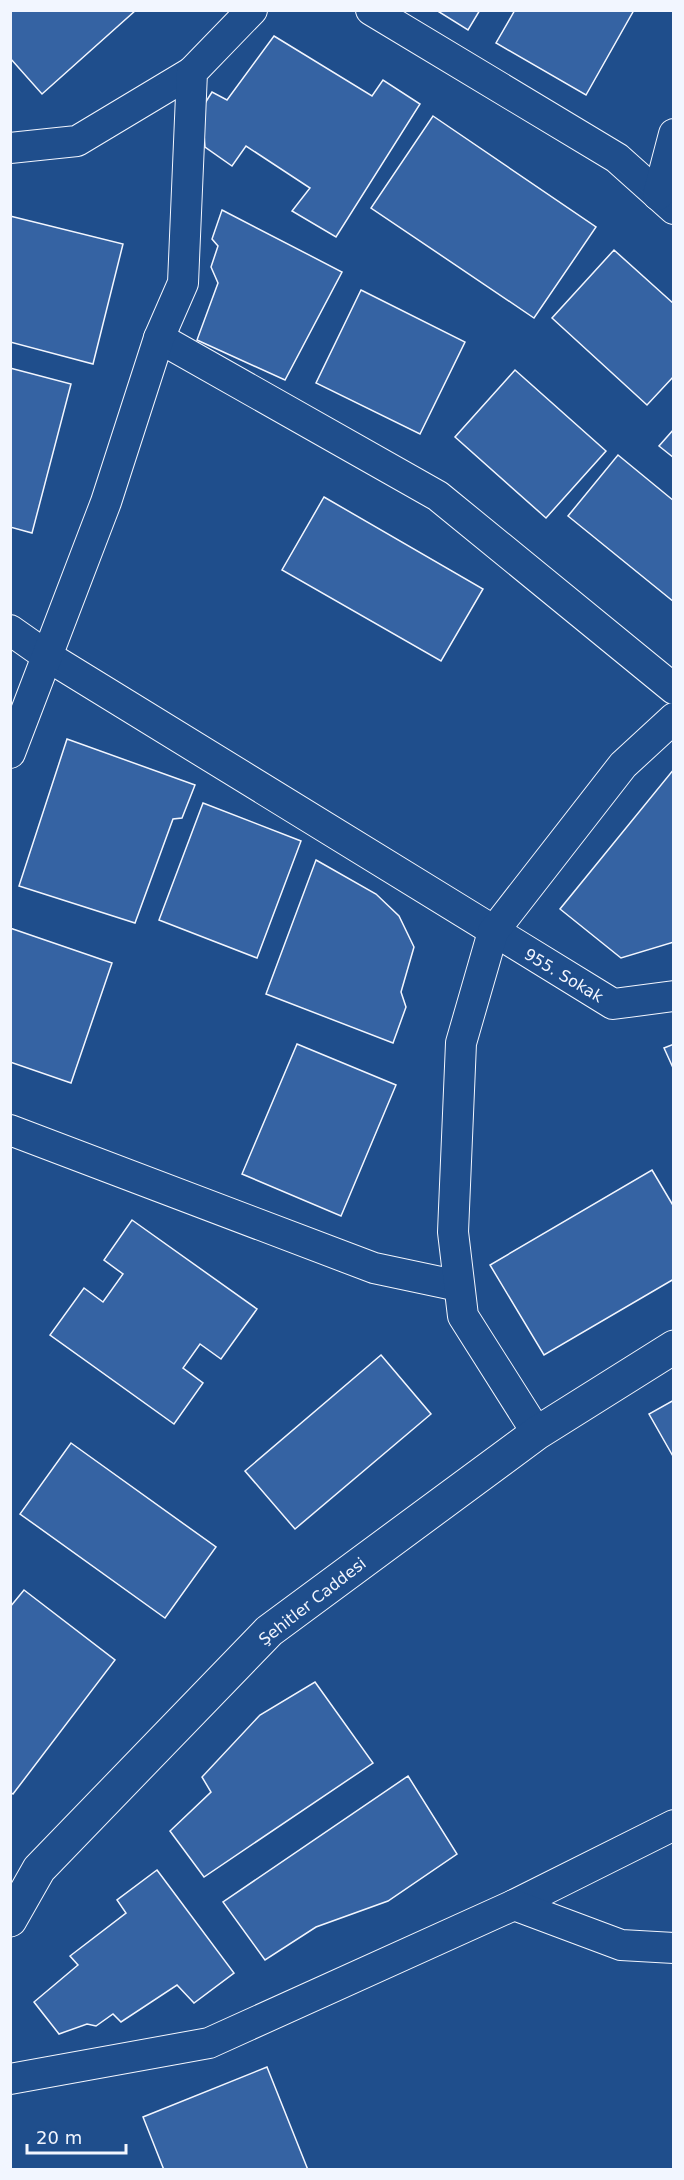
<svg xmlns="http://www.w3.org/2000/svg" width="684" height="2180" font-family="'DejaVu Sans',sans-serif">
	<rect width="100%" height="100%" fill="#1f4e8c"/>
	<g fill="#3563a3" stroke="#f2f6ff" stroke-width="1.5">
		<polygon points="10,10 136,10 42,94 10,58"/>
		<polygon points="436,10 480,10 468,30"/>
		<polygon points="515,10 634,10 586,95 496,43"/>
		<polygon points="274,36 372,96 383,80 420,104 336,237 292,211 310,188 246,146 232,166 205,147 202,108 212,92 227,100"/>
		<polygon points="433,116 596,227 534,318 371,208"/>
		<polygon points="222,210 342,272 285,380 197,340 218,283 211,267 218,246 212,239"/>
		<polygon points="10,216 123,244 93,364 10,342"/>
		<polygon points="614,250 674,304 674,376 647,405 552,318"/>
		<polygon points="361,290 465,342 420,434 316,383"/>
		<polygon points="10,368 71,384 32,533 10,527"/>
		<polygon points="515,370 606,451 546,518 455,437"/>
		<polygon points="674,429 674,458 659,446"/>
		<polygon points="618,455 674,501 674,602 568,516"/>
		<polygon points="324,497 483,589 441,661 282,570"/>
		<polygon points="67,739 195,785 182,818 173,819 135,923 19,886"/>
		<polygon points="674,769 674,942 621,958 560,909"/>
		<polygon points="203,803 301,841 257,958 159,920"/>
		<polygon points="316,860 376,894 399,916 414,947 401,992 406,1007 393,1043 266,994"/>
		<polygon points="10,928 112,963 71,1083 10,1062"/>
		<polygon points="297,1044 396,1085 341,1216 242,1174"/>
		<polygon points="674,1044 674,1070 664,1048"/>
		<polygon points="652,1170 674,1207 674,1279 544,1355 490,1265"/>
		<polygon points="132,1220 257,1309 221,1359 200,1344 183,1368 203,1383 174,1424 50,1335 84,1288 103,1302 123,1274 104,1260"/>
		<polygon points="381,1355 431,1414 295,1529 245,1471"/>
		<polygon points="674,1400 674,1458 649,1414"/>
		<polygon points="71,1443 216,1547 165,1618 20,1514"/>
		<polygon points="24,1590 115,1660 13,1794 10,1792 10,1607"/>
		<polygon points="315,1682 373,1763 204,1877 170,1831 211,1792 202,1777 260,1715"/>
		<polygon points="408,1776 457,1854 388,1901 316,1927 265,1960 223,1902"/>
		<polygon points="157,1870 234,1973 194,2003 177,1985 121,2022 113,2014 96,2026 87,2024 59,2034 34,2002 78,1965 70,1956 126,1913 117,1900"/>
		<polygon points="267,2067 308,2170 164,2170 143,2117"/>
	</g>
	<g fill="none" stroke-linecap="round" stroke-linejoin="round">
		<defs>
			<g id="minor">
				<polyline points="371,10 617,158 674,209"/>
				<polyline points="10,148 77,141 192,72"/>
				<polyline points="658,195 674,134"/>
				<polyline points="159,338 438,496 674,689"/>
				<polyline points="10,630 47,656 613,1004 674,996"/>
				<polyline points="10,753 106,502 159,338 183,283 192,72 252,10"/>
				<polyline points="10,1130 374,1268 459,1286"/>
				<polyline points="537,1433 463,1316 453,1232 461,1043 493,932 623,765 674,718"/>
				<polyline points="514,1905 674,1825"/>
				<polyline points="10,2079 209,2043 514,1905 621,1945 674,1948"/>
			</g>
			<polyline id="tertiary" points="10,1920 39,1869 269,1631 537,1433 674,1347"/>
		</defs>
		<use href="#minor" stroke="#f2f6ff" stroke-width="32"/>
		<use href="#tertiary" stroke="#f2f6ff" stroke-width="35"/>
		<use href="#minor" stroke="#1f4e8c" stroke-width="30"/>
		<use href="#tertiary" stroke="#1f4e8c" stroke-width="33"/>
	</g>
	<g text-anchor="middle" stroke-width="4.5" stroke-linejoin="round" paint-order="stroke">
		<g font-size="16" fill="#f2f6ff" stroke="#1f4e8c">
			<text transform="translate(564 975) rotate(31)" y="6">955. Sokak</text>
			<text transform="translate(312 1601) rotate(-38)" y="6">Şehitler Caddesi</text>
		</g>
	</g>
	<rect width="684" height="2180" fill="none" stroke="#f2f6ff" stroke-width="24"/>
	<path d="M27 2144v9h99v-9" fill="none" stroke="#f2f6ff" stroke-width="3"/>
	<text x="36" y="2144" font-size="18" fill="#f2f6ff" stroke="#1f4e8c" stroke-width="4.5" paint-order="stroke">20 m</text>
</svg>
